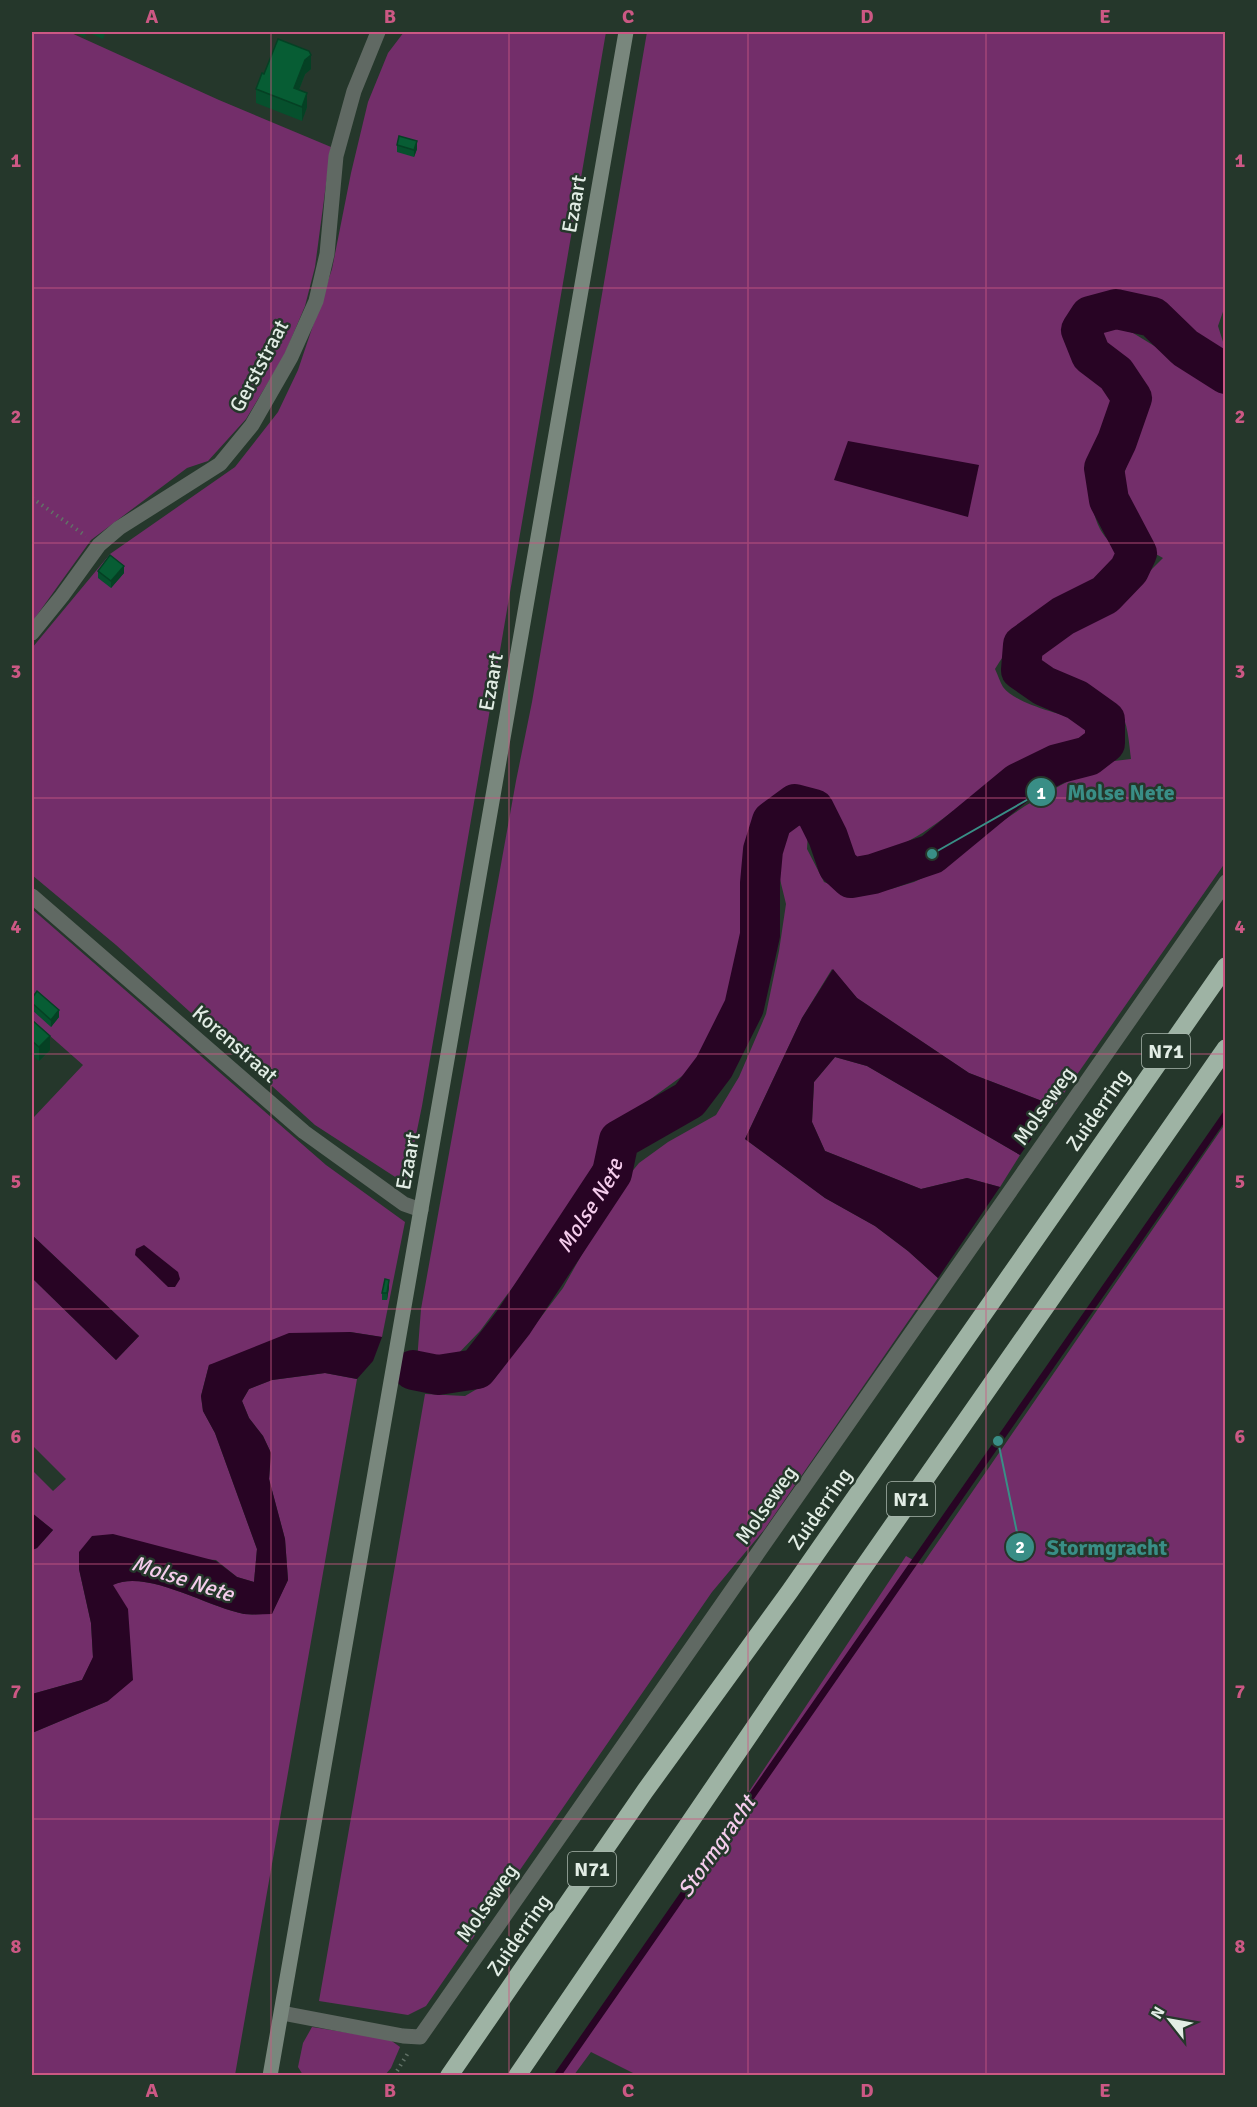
<svg xmlns="http://www.w3.org/2000/svg" width="1257" height="2107" font-family="Signika,sans-serif">
	<rect width="100%" height="100%" fill="#25372b"/>
	<g fill="#732e6a">
		<polygon points="32,32 69,32 219,100 331,147 315,267 305,306 284,356 246,419 208,461 187,468 91,540 32,622"/>
		<polygon points="404,32 606,32 422,1106 406,1184 315,1125 116,945 32,875 32,648 110,554 235,467 278,412 298,370 332,269 351,173 368,102 388,53"/>
		<path d="M647 32H1225L1226 303 1218 326 1225 348 1216 354 1194 344 1161 316 1144 307 1110 299 1088 300 1076 309 1068 331C1077 349 1089 365 1102 380 1107 386 1114 391 1116 398 1125 427 1091 452 1090 480 1089 496 1093 515 1100 529 1110 546 1115 542 1119 565 1101 584 1079 593 1057 607 1034 623 1009 644 995 669 998 675 1000 682 1003 687 1016 704 1060 714 1081 720L1088 735 1086 745 1080 750H1063L1030 765 995 787 956 819 953 811C919 837 895 853 851 858L824 805 799 792 782 798 771 805 761 821 745 873 751 901 744 951 724 1012 696 1066 656 1095 612 1130 587 1177 539 1252 480 1331 454 1358 434 1365 417 1361 421 1309 516 781 532 702Z"/>
		<path d="M1116 326 1133 333 1225 389V863L1055 1106 969 1073 857 998 832 969 802 1018 745 1139 825 1198 875 1226 908 1251 938 1278 764 1530 712 1592 426 2006 408 2015 319 2001 425 1394 465 1396 494 1379 563 1288 621 1185 639 1163 668 1142 716 1115 739 1077 766 1014 779 951 786 904 778 871 784 838 793 823 798 821 808 832 807 849 824 882 839 888 862 891 891 889 914 882 944 868 973 841 1025 806 1061 785 1106 762 1131 759C1129 743 1128 722 1119 708 1112 698 1076 681 1063 676 1051 671 1043 671 1036 660L1049 646 1075 629 1106 615 1163 558 1154 553 1121 502 1123 477 1147 404 1145 386 1130 367 1109 353 1096 340 1100 330Z"/>
		<polygon points="32,909 326,1165 405,1222 382,1337 350,1332 209,1365 201,1396 203,1411 215,1433 257,1549 254,1582 237,1577 216,1560 79,1552 79,1569 91,1623 93,1658 82,1680 32,1694 32,1550 37,1548 53,1530 32,1513 32,1470 53,1491 66,1479 32,1445 32,1278 116,1360 139,1336 32,1235 32,1116 34,1117 83,1065 32,1020"/>
		<polygon points="835,1057 867,1066 1020,1155 1000,1187 967,1178 921,1189 825,1151 812,1122 814,1082"/>
		<polygon points="1225,1124 1225,2075 639,2076 591,2052 574,2075 560,2075 906,1556 922,1565"/>
		<path d="M325 1373 357 1379 235 2075H32L33 1778 32 1733 108 1701 112 1585C148 1569 206 1607 244 1614 253 1615 263 1614 272 1613L288 1580 285 1539 269 1479 271 1453 263 1436 249 1418 242 1401 249 1389 272 1380Z"/>
		<polygon points="312,2027 389,2039 400,2047 391,2068 385,2075 303,2075 298,2067 303,2043"/>
	</g>
	<g fill="#280424">
		<polygon points="848,441 979,465 968,517 834,480"/>
		<polygon points="833,969 857,998 969,1073 1055,1106 1020,1155 867,1066 835,1057 814,1082 812,1122 825,1151 921,1189 967,1178 1000,1187 938,1278 908,1251 875,1226 825,1198 745,1139 802,1018"/>
		<polygon points="32,1235 139,1336 116,1360 32,1278"/>
		<polygon points="144,1245 178,1272 180,1279 175,1287 168,1287 135,1255 136,1249"/>
		<path d="M350 1332 382 1337 373 1361 357 1379 325 1373 272 1380 249 1389 242 1401 249 1418 263 1436 271 1453 269 1479 285 1539 288 1580 272 1614C263 1614 253 1615 244 1614 207 1607 147 1569 113 1585L128 1609 133 1680 108 1701 32 1733V1694L82 1680 93 1657 91 1623 79 1569V1552L92 1536 113 1534 216 1561 237 1577 254 1582 257 1549 215 1433 203 1411 201 1396 209 1365 289 1333Z"/>
		<polygon points="32,1513 53,1530 37,1548 32,1550"/>
	</g>
	<g fill="none" stroke-linecap="round" stroke-linejoin="round">
		<polyline stroke="#280424" stroke-width="7" points="557,2076 1226,1114"/>
		<path stroke="#280424" stroke-width="40" id="s1" d="M413 1370 438 1375 477 1369 513 1323 612 1173 619 1140 689 1100 714 1067 744 1007 760 935V883L763 850 772 821 795 804 814 809 828 837 838 866 851 878 873 874 932 854 1018 783 1057 764 1088 756 1105 743V720L1077 700 1044 686 1021 670 1023 645 1063 616 1105 595 1129 570 1137 553 1109 500 1104 468 1117 441 1132 398 1116 374 1091 355 1081 330 1090 316 1116 309 1153 317 1185 348 1226 374"/>
		<g stroke="#617166" stroke-width="4" stroke-dasharray="1.5 4.5" stroke-linecap="butt">
			<polyline points="32,498 86,536"/>
			<polyline points="394,2076 408,2053"/>
		</g>
		<g stroke="#606963" stroke-width="15">
			<polyline points="32,633 62,596 99,545 119,528 220,464 252,425 291,357 316,301 327,254 336,156 354,91 378,32"/>
			<polyline points="32,896 304,1132 404,1204 421,1210"/>
			<polyline points="282,2013 403,2036 420,2037 1226,882"/>
		</g>
		<polyline stroke="#79877d" stroke-width="15" points="270,2076 626,32"/>
		<g stroke="#9eb3a4" stroke-width="18">
			<polyline points="449,2076 645,1791 790,1591 1226,966"/>
			<polyline points="517,2076 861,1571 1226,1048"/>
		</g>
	</g>
	<g fill="#06502d">
		<polygon points="73,32 106,32 103,39 87,32 85,37"/>
		<polygon points="311,69 305,74 299,90 307,107 302,121 256,103 256,89 264,74"/>
		<polygon points="397,145 417,149 414,157 397,152"/>
		<polygon points="98,571 124,573 111,588 98,578"/>
		<polygon points="32,998 59,1017 51,1027 32,1010"/>
		<polygon points="32,1020 50,1050 39,1061 32,1055"/>
		<polygon points="389,1287 387,1300 382,1300 382,1293"/>
	</g>
	<g fill="#054124">
		<polygon points="311,55 311,69 305,74 294,102 294,88 305,60"/>
		<polygon points="307,93 307,107 302,121 302,107"/>
		<polygon points="417,141 417,149 414,157 414,150"/>
		<polygon points="124,566 124,573 111,588 111,581"/>
		<polygon points="59,1010 59,1017 51,1027 51,1020"/>
		<polygon points="50,1036 50,1050 39,1061 39,1047"/>
		<polygon points="389,1280 389,1287 387,1300 387,1293"/>
	</g>
	<g fill="#075d34" stroke="#054124" stroke-width="1.5">
		<polygon points="278,39 309,51 311,55 305,60 294,88 307,93 302,107 256,89 262,73 264,74"/>
		<polygon points="399,136 417,141 414,150 397,145"/>
		<polygon points="110,555 124,566 111,581 98,571"/>
		<polygon points="37,991 59,1010 51,1020 32,1003 32,998"/>
		<polygon points="32,1020 50,1036 39,1047 32,1041"/>
		<polygon points="385,1279 389,1280 387,1293 382,1293"/>
	</g>
	<path fill="none" stroke="#cc5884" stroke-width="1.5" stroke-opacity="0.55" d="M271 32V2076M509 32V2076M748 32V2076M986 32V2076M32 288H1226M32 543H1226M32 798H1226M32 1054H1226M32 1309H1226M32 1564H1226M32 1819H1226"/>
	<g text-anchor="middle" stroke-width="5" stroke-linejoin="round" paint-order="stroke">
		<g fill="#25372b" stroke="#a9b6ad" stroke-width="1.5">
			<rect x="1142" y="1034" width="48" height="34" rx="4.5"/>
			<rect x="887" y="1482" width="48" height="34" rx="4.5"/>
			<rect x="568" y="1852" width="48" height="34" rx="4.5"/>
		</g>
		<g font-size="20" font-weight="bold" fill="#e2ede5">
			<text x="1166" y="1058">N71</text>
			<text x="911" y="1506">N71</text>
			<text x="592" y="1876">N71</text>
		</g>
		<g font-size="21" fill="#e2ede5" stroke="#25372b">
			<text transform="translate(574 204) rotate(-80)" y="7">Ezaart</text>
			<text transform="translate(259 366) rotate(-62)" y="7">Gerststraat</text>
			<text transform="translate(491 682) rotate(-80)" y="7">Ezaart</text>
			<text transform="translate(235 1044) rotate(41)" y="7">Korenstraat</text>
			<text transform="translate(1044 1106) rotate(-55)" y="7">Molseweg</text>
			<text transform="translate(1098 1110) rotate(-55)" y="7">Zuiderring</text>
			<text transform="translate(408 1161) rotate(-80)" y="7">Ezaart</text>
			<text transform="translate(766 1505) rotate(-55)" y="7">Molseweg</text>
			<text transform="translate(820 1509) rotate(-55)" y="7">Zuiderring</text>
			<text transform="translate(487 1903) rotate(-55)" y="7">Molseweg</text>
			<text transform="translate(519 1935) rotate(-55)" y="7">Zuiderring</text>
		</g>
		<g font-size="22" font-style="italic" fill="#f5ccec" stroke="#25372b">
			<text dy="8" stroke="none"><textPath href="#s1" startOffset="264">Molse Nete</textPath></text>
			<text transform="translate(183 1578) rotate(18)" y="8">Molse Nete</text>
			<text transform="translate(716 1846) rotate(-55)" y="8">Stormgracht</text>
		</g>
	</g>
	<path fill="none" stroke="#398e86" stroke-width="2" d="M932 854L1041 792M998 1441L1020 1547"/>
	<g fill="#398e86" stroke="#25372b" stroke-width="2">
		<circle cx="932" cy="854" r="6"/>
		<circle cx="998" cy="1441" r="6"/>
		<circle cx="1041" cy="792" r="15"/>
		<circle cx="1020" cy="1547" r="15"/>
	</g>
	<g font-size="18" text-anchor="middle" font-weight="bold" fill="#fff">
		<text x="1041" y="799">1</text>
		<text x="1020" y="1553">2</text>
	</g>
	<g font-size="22" text-anchor="middle" font-weight="bold" fill="#398e86" stroke="#25372b" stroke-width="5" stroke-linejoin="round" paint-order="stroke">
		<text x="1121" y="800">Molse Nete</text>
		<text x="1107" y="1555">Stormgracht</text>
	</g>
	<rect width="1257" height="2107" fill="none" stroke="#25372b" stroke-width="66"/>
	<g transform="translate(1170 2020) rotate(301)" stroke="#25372b" stroke-width="4.5" paint-order="stroke">
	<path d="M0-4.5L10 22L0 15L-10 22Z" fill="#e2ede5"/>
	<text y="-9" font-size="16" font-weight="bold" text-anchor="middle" fill="#e2ede5">N</text>
	</g>
	<rect x="33" y="33" width="1191" height="2041" fill="none" stroke="#cc5884" stroke-width="2"/>
	<g font-size="20" text-anchor="middle" font-weight="bold" fill="#cc5884">
		<text x="152" y="23">A</text>
		<text x="390" y="23">B</text>
		<text x="628" y="23">C</text>
		<text x="867" y="23">D</text>
		<text x="1105" y="23">E</text>
		<text x="16" y="167">1</text>
		<text x="1240" y="167">1</text>
		<text x="16" y="423">2</text>
		<text x="1240" y="423">2</text>
		<text x="16" y="678">3</text>
		<text x="1240" y="678">3</text>
		<text x="16" y="933">4</text>
		<text x="1240" y="933">4</text>
		<text x="16" y="1188">5</text>
		<text x="1240" y="1188">5</text>
		<text x="16" y="1443">6</text>
		<text x="1240" y="1443">6</text>
		<text x="16" y="1698">7</text>
		<text x="1240" y="1698">7</text>
		<text x="16" y="1953">8</text>
		<text x="1240" y="1953">8</text>
		<text x="152" y="2097">A</text>
		<text x="390" y="2097">B</text>
		<text x="628" y="2097">C</text>
		<text x="867" y="2097">D</text>
		<text x="1105" y="2097">E</text>
	</g>
</svg>
